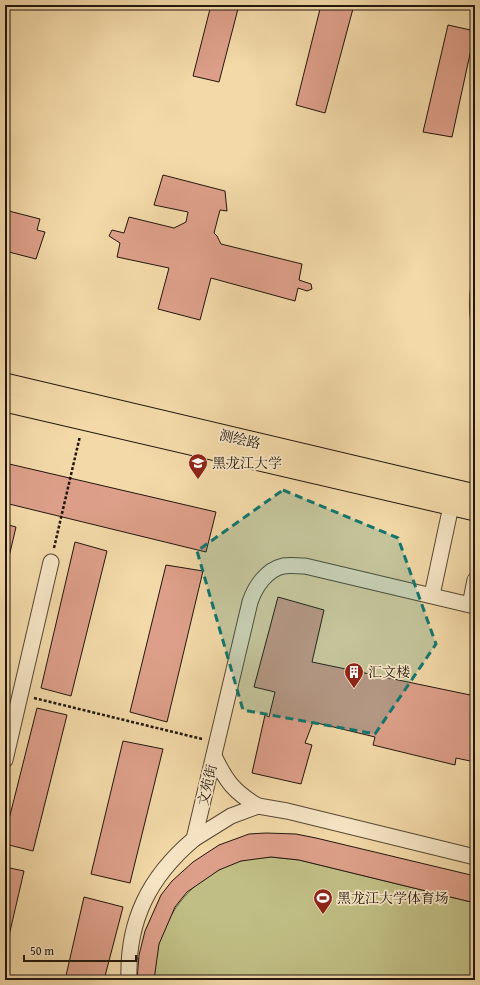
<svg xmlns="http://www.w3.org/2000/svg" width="480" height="985" font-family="'Gentium Book Plus','Noto Serif SC',serif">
	<rect width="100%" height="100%" fill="#f3d9a8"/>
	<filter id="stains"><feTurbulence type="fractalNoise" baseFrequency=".005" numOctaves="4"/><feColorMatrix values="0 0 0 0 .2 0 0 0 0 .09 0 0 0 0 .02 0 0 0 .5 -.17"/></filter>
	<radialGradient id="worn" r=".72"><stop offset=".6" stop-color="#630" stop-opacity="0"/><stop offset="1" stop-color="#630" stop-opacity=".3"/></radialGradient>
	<g fill="#c0be84" stroke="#706a48">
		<path d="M475 270V340C468 317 467 293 475 270Z"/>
		<path d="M271 857 299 860 475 903V980H154C155 968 156 955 159 943 171 904 200 873 240 861 250 858 261 858 271 857Z"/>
	</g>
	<g fill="#dd9f89" stroke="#21160c">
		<polygon points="211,5 239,5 219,82 193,76"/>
		<polygon points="321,5 354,5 325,113 296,105"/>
		<polygon points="448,25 475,31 452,137 423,132"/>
		<polygon points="163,175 225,191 227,211 220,210 214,233 217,236 221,244 302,264 299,280 311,284 312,289 307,291 298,288 295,301 211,278 200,320 158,309 169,268 117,257 120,243 109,236 112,230 124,233 129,217 174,228 186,222 188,212 154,205"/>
		<polygon points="5,210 40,219 37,230 45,232 36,259 5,251"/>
		<polygon points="5,463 216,512 206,552 5,503"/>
		<polygon points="5,524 16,527 5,574"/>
		<polygon points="75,542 107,551 71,696 41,688"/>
		<polygon points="166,565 203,571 167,722 130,712"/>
		<polygon points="278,597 324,610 312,662 475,696 475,762 456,758 455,765 373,745 375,737 313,722 305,743 312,745 301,784 252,773 265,715 269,717 275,692 254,687"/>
		<polygon points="37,708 67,715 33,851 5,844 5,835"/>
		<polygon points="123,741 163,749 130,883 91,874"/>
		<polygon points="266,833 296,834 316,838 475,876 475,903 299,860 271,857 241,861 219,870 187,892 175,907 159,944 154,980 137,980 139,955 145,931 161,895 172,881 193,862 219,845 249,834"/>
		<polygon points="5,867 24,871 5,953"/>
		<polygon points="84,897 123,907 104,980 65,980"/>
	</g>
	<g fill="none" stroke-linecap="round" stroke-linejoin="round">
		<defs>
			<g id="minor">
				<polyline points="432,595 451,506"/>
				<path d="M214 756C226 781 234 792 258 806"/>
				<polyline points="5,760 51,562"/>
				<polyline points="194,839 231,816 258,806 287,811 475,857"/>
				<path d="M129 980C127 921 149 877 194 839L250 602C255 587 266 570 283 566 290 565 298 566 305 566L470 605 475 580"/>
			</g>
			<g id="major">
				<polyline points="5,383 475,494"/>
				<polyline points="5,402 475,511"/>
			</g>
		</defs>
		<use href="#minor" stroke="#564733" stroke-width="17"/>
		<use href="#major" stroke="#21160c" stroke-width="21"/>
		<g stroke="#21160c" stroke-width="2.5" stroke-dasharray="3 2" stroke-linecap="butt">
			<polyline points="54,548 80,436"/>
			<polyline points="34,698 202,739"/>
		</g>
		<use href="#minor" stroke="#f7e6c6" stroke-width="15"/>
		<use href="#major" stroke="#f3d9a8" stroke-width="19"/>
	</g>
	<path fill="#0f766e" fill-opacity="0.2" stroke="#0f766e" stroke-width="3" stroke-dasharray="8 5" stroke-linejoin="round" d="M283 490 398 538 436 644 375 734 243 710 197 551Z"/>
	<defs>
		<symbol id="university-pin" viewBox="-11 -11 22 30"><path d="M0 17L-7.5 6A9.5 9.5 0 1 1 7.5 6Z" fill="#8f2418" stroke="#f7e6c6"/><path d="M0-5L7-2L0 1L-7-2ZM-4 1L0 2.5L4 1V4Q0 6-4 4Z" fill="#fff"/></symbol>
		<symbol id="building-pin" viewBox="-11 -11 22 30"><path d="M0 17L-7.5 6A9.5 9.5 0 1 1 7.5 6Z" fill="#8f2418" stroke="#f7e6c6"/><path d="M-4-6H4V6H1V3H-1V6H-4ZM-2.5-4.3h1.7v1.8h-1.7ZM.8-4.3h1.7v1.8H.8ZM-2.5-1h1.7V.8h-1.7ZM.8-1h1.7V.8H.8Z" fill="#fff"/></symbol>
		<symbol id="stadium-pin" viewBox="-11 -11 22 30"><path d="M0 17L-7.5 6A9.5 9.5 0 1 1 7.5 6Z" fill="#8f2418" stroke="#f7e6c6"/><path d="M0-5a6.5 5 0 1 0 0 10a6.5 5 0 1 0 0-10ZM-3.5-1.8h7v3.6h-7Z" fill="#fff"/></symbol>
	</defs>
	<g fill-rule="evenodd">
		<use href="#university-pin" x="187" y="452" width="22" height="30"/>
		<use href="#building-pin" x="343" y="661" width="22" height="30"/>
		<use href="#stadium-pin" x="312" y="887" width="22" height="30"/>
	</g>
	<g text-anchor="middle" stroke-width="3.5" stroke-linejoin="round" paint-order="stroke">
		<g font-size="14" fill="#21160c" stroke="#f7e6c6">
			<text transform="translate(240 439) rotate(13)" y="5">测绘路</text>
			<text transform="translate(207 785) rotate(-77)" y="5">文苑街</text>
		</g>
		<g font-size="14" fill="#21160c" stroke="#f7e6c6" text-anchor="start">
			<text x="212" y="468">黑龙江大学</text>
			<text x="368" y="677">汇文楼</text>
			<text x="337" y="903">黑龙江大学体育场</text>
		</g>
	</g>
	<rect width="480" height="985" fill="none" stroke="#f3d9a8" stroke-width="20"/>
	<rect x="6" y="6" width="468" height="973" fill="none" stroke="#21160c" stroke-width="2"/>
	<rect x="10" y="10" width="460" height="965" fill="none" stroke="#21160c"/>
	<path d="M24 955v6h112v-6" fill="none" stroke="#21160c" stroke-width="2"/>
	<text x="30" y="955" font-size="12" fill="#21160c" stroke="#f7e6c6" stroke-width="3" paint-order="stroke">50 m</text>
	<rect width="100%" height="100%" filter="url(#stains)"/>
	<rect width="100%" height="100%" fill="url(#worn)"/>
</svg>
